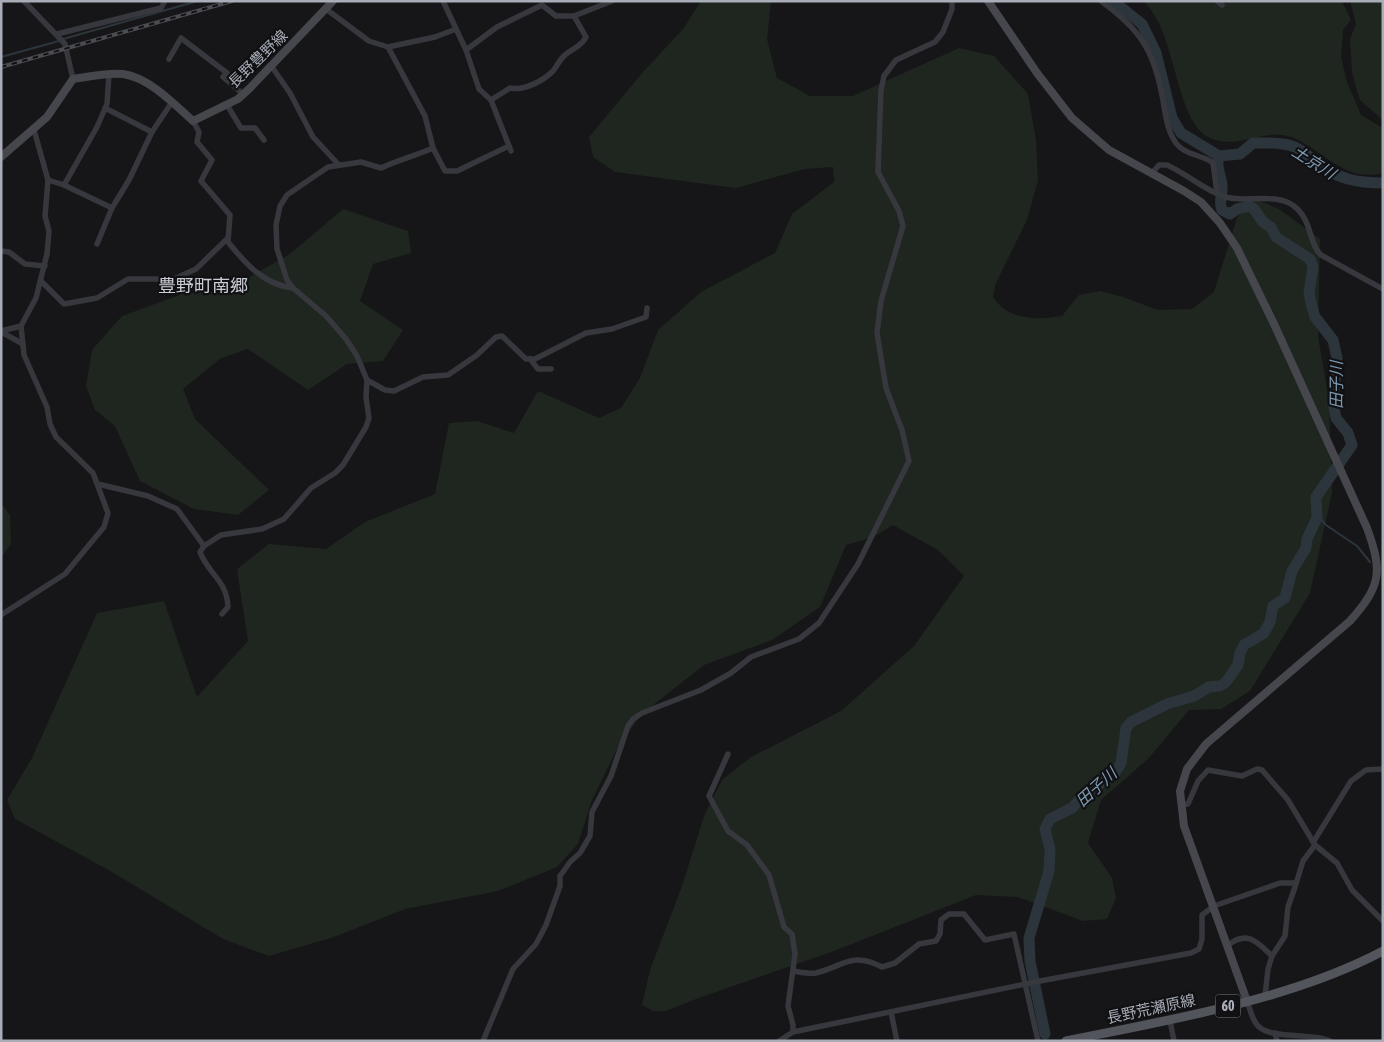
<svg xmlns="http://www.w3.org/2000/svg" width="1384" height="1042" font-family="'Asap Condensed','Noto Sans JP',sans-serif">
	<rect width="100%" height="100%" fill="#161618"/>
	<g fill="#1e261f">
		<path d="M701 1H771L767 39 777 78 810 96H853L959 48 994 56 1028 94 1036 140 1038 180 1027 220 996 283 993 297C1009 321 1037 320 1062 316L1079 295 1100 291 1123 297 1158 310 1192 309 1214 292 1237 218 1248 196 1279 209 1320 239 1318 336 1329 401 1332 493 1310 593 1250 691 1221 709 1189 710 1148 759 1101 800 1088 843 1112 878 1116 898 1107 919 1083 921 1018 897 976 895 834 951 696 999 666 1011H653L642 1005 650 970 682 886 704 816 722 780 751 757 841 711 914 646 964 576 938 550 893 525 873 537 846 545 820 607 772 640 704 665 643 713 620 743 592 800 578 844 557 867 498 891 405 909 334 937 269 956 223 939 112 872 15 819 7 800 32 758 97 613 164 601 197 697 248 641 237 569 269 544 326 549 365 522 435 494 449 423 477 421 514 433 538 391 599 418 621 408 640 378 658 330 701 292 775 253 792 214 834 182 833 167 805 169 736 188 615 172 593 157 589 137 643 72 683 29Z"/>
		<path d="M1143 1H1342L1351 20 1343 30 1341 57 1347 82 1361 115 1383 128V173C1344 182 1327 153 1294 138 1265 126 1237 152 1208 137 1174 118 1177 31 1143 1Z"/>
		<polygon points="1350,1 1383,1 1383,120 1360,100 1352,73 1350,39 1356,24"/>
		<polygon points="343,209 408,231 411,253 373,264 360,301 403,330 383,361 347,364 308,390 248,349 221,358 183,389 195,419 269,490 238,515 194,509 140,481 115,426 95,410 86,386 92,350 122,316 185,293 225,291 290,254"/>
		<polygon points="1,503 10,515 11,544 1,558"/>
	</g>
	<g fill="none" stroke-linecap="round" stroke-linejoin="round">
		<g stroke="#2c353c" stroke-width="2">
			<polyline points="63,39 198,1"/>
			<polyline points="1,57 59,41"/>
			<polyline points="1317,515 1326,525 1357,546 1370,562"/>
		</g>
		<g stroke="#2c353c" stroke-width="11">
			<polyline points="1113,1 1142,24 1156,53 1172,118 1181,133 1219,156"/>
			<path d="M1219 156 1240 154 1253 143C1265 143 1280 142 1292 146 1302 149 1309 157 1317 163 1338 179 1357 183 1383 183"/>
			<path d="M1045 1034 1030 961 1029 938 1049 871 1050 849 1045 829 1050 819 1072 808 1084 795 1114 774 1121 763 1126 728 1131 722 1167 704 1194 696 1209 687 1220 686 1226 682 1238 665 1240 653 1244 645 1264 633 1270 622 1273 606 1285 598 1292 571 1306 548 1307 539 1317 518 1316 497 1352 445 1348 433 1336 418 1333 403 1337 358 1333 340 1315 317 1312 307 1309 293 1313 267 1310 259 1276 237 1271 227 1263 222 1254 209 1249 206 1237 209 1230 214 1222 210C1218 201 1223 194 1222 185 1221 175 1215 166 1219 156"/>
		</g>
		<g stroke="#37383d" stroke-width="5.5">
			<polyline points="24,1 65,44 73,79"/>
			<polyline points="443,1 466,50 479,89 491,100 511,151"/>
			<path d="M1101 1C1139 29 1153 48 1162 95 1165 110 1166 127 1174 140 1183 156 1202 154 1213 163L1217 193"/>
			<polyline points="1217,1 1222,5"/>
			<polyline points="326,9 369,41 388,47 425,116 433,148"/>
			<polyline points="57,34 161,8 165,1"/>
			<polyline points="388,47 435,37 456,29"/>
			<polyline points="466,50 497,27 542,5 556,16 574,16 612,1"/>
			<polyline points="169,59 181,38 227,73 223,77 243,94"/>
			<polyline points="272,67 290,93 313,137 338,164"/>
			<path d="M491 100 510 88C524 91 543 81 553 71 557 66 560 59 565 55 573 48 581 47 586 37L574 16"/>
			<polyline points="227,105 241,128 255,128 264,140"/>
			<polyline points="105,108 152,132 172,102"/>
			<path d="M193 121 199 132 197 142 212 160 201 181 230 215 228 242C245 263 264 285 293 288"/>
			<path d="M1151 174 1159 165H1167C1187 174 1204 190 1225 197 1246 203 1275 192 1294 206 1313 221 1308 243 1321 255L1383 289"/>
			<polyline points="48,180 64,185"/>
			<polyline points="112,208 129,180 152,132"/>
			<polyline points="97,244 112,208 64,185 97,127 107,104 109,74"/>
			<polyline points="1,251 9,252 25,264 45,266"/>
			<polyline points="41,281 64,304 97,298 128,279 174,279 196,269 228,238"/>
			<polyline points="1,331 21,326"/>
			<polyline points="1,332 23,344"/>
			<polyline points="530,359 538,369 551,369"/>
			<polyline points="367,380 385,390 394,391 423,377 448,375 477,355 496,337 502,336 526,359 535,359 586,333 612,329 646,317 647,308"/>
			<path d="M98 484 148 496 177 509 204 546 221 535 262 529 284 519 311 488 335 473 343 465 366 427 369 418 366 397 367 380 357 356 346 339 326 316 293 288 287 280 277 249 276 225 280 206 287 195 328 167 361 162 381 168C398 160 415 156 433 148L445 171H457L509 146"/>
			<path d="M204 546 200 552C208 574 227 580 228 607L222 614"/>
			<polyline points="1,615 65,574 104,527 108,513 93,473 56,437 50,424 47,407 24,355 21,326 36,298 47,254 49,231 45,216 48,180 34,130"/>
			<polyline points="728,754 709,796 728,831 747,845 769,875 784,927 792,934 795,954 788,1006 793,1025 793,1032 779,1041"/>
			<polyline points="1181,805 1188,804 1198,781 1208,770 1242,776 1257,769 1262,770 1288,800 1315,845 1337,863 1352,890 1383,921"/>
			<polyline points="1314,841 1351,781 1366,770 1383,769"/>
			<path d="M1228 945C1248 930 1257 942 1272 956"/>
			<path d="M793 971C800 972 809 974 816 973 844 966 852 951 882 967L895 963 919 944 936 941 940 934 941 920 949 914H964L985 940 1014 934 1038 1041"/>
			<polyline points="1265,996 1268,969 1272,956 1285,936 1288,907 1295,887 1303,861 1315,845"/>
			<path d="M1247 1001C1250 1009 1252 1020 1258 1026 1272 1040 1312 1032 1330 1041"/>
			<polyline points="891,1012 897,1041"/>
			<polyline points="1170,1020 1174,1041"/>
			<polyline points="793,1032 1040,981 1191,953 1199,949 1202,939 1202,915 1214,906 1280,883 1296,883"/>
			<polyline points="1275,1033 1277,1041"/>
			<polyline points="483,1041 513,969 536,944 546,925 560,886 560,876 570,862 580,853 590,836 592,812 611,776 628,726 633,719 642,713 701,690 731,673 751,657 799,639 819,623 858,564 909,461 902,430 886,388 877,333 881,301 903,226 899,211 878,172 881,90 884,76 896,60 935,42 943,32 952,9 952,1"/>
		</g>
		<g stroke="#45474d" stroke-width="8">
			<path d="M988 1 1037 73 1072 118 1109 150 1184 191 1201 202 1220 223 1237 248 1274 324 1367 528C1383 572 1381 586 1350 621L1206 744 1187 769 1180 791 1184 826 1247 1001"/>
			<path d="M1 157 47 117 73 79C89 77 108 72 123 74 150 78 174 104 193 121L238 99 250 88 333 1"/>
		</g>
		<path stroke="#53555c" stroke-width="9" d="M1066 1041C1168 1020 1291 1000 1383 951"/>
		<defs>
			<polyline id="rail" points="1,67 232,1"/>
		</defs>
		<use href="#rail" stroke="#4a4c52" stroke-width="4"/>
		<use href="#rail" stroke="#111113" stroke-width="2" stroke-dasharray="5.5" stroke-linecap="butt"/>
	</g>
	<g text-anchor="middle" stroke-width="4.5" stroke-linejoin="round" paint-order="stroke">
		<rect fill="#111113" stroke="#7b7e86" stroke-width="1" x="1215.5" y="994.5" width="25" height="23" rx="4"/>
		<g font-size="14" font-weight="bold" fill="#a8adb8">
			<text x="1228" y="1011">60</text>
		</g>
		<g font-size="15" fill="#a8adb8" stroke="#111113">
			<text transform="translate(258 59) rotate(-44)" y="5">長野豊野線</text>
			<text transform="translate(1151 1009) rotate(-12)" y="5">長野荒瀬原線</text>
		</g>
		<g font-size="16" font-style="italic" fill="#7f9bb3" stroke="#111113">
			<text transform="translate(1314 162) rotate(32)" y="6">土京川</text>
			<text transform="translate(1336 385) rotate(-90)" y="6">田子川</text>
			<text transform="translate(1096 787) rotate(-42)" y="6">田子川</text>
		</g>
		<g font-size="18" fill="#c9ccd4" stroke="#111113">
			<text x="203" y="292">豊野町南郷</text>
		</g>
	</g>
	<rect width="1384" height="1042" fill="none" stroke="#a8adb8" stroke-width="5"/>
</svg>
